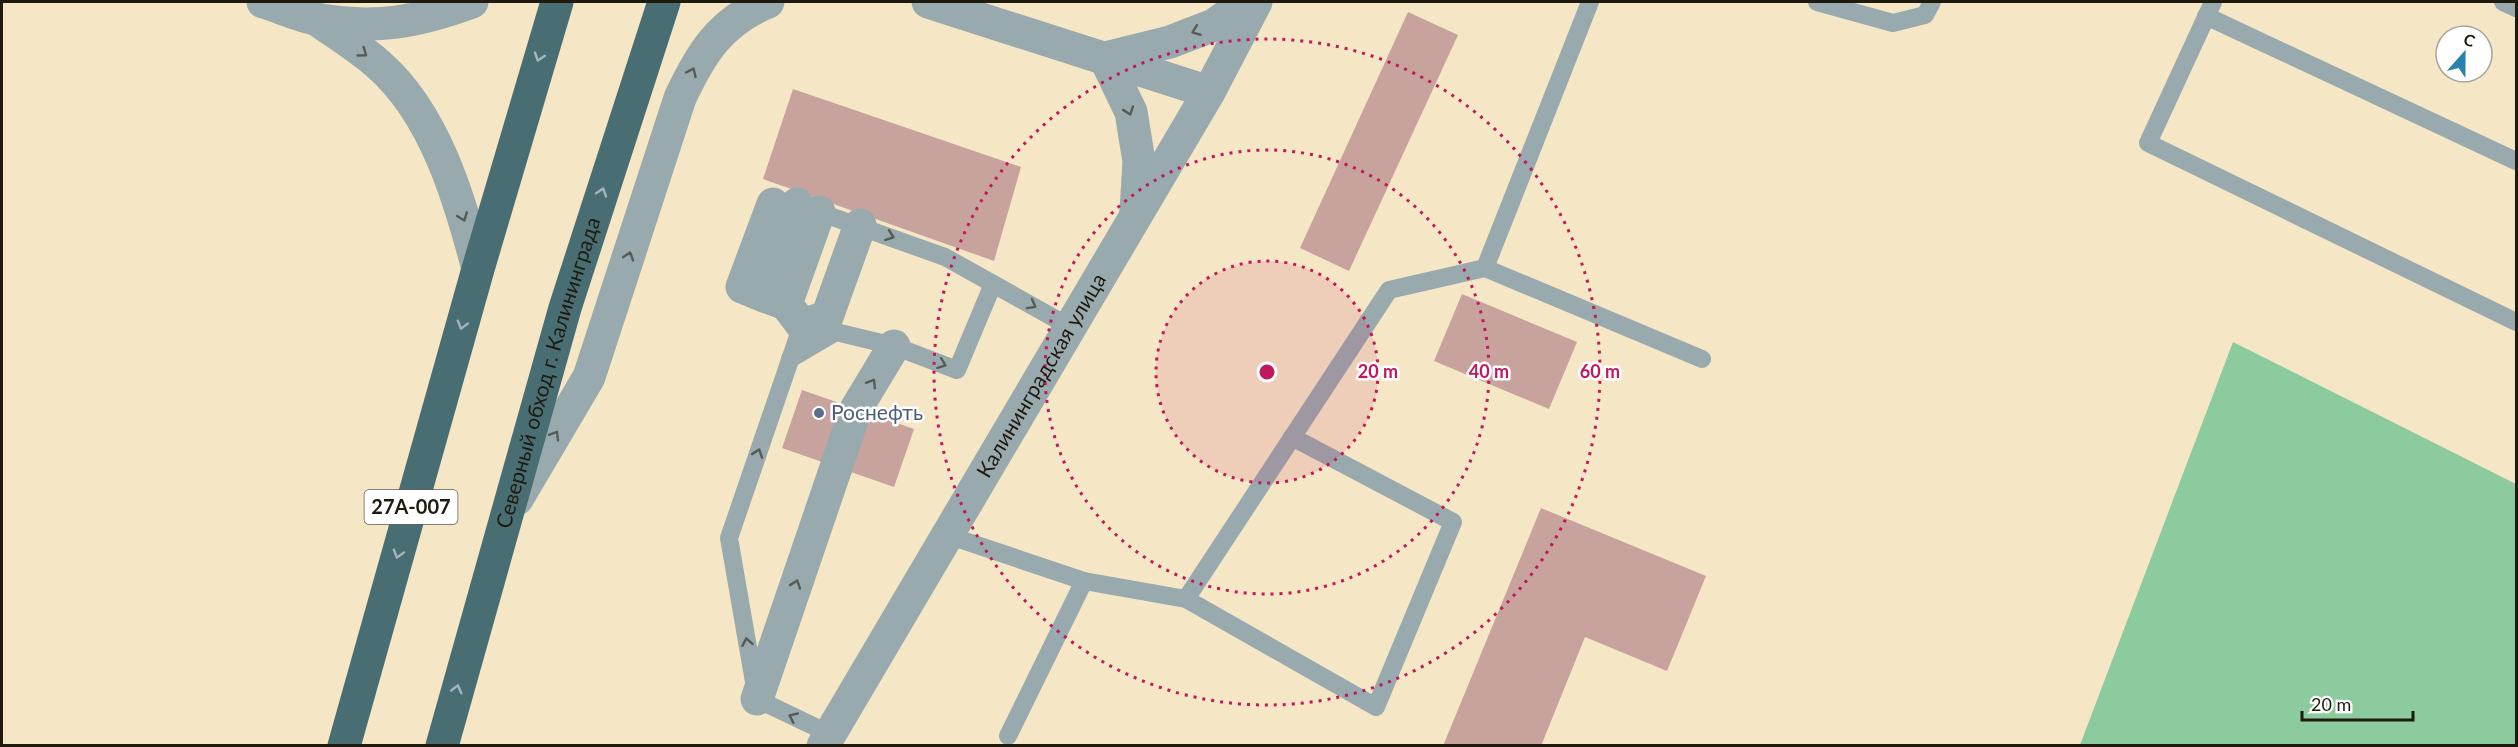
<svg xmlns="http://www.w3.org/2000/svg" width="2518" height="747" font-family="Lato,sans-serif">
	<rect width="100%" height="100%" fill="#f5e7c6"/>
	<polygon fill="#8ccb9e" points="2233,342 2516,484 2516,745 2080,745"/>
	<g fill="#c8a29d">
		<polygon points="1408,12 1458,35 1349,271 1300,248"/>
		<polygon points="793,89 1021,167 994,261 763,179"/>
		<polygon points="1462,294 1577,342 1549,409 1434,361"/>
		<polygon points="802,390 914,429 894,487 782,448"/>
		<polygon points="1541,508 1706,576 1667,671 1585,637 1541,746 1443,746"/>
	</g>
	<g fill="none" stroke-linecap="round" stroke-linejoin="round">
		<g stroke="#99aaae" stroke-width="18">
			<polyline points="1817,2 1893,23 1925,15 1932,2"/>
			<polyline points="2213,2 2148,143 2516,322"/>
			<polyline points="2503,2 2516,8"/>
			<polyline points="2206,16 2516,161"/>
			<polyline points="813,210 945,257 1070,327"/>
			<polyline points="1485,268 1702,359"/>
			<polyline points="802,325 729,538 757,699 830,734"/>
			<polyline points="790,359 836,332 894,346 957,370 993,284"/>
			<polyline points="947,535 1084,581 1186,599 1389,290 1485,268 1590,2"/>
			<polyline points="1186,599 1376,707 1453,522 1292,437"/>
			<polyline points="1008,736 1084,581"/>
		</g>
		<g stroke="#99aaae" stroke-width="33">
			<polyline points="764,296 742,287 773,204"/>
			<polyline points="786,304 764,296 797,204"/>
			<polyline points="802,325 827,317 860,225"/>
			<polyline points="802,325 786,304 819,212"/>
			<polyline points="757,699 856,409 894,346"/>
		</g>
		<g stroke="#99aaae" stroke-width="33">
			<path d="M263 2C280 7 299 16 316 19 375 30 418 22 472 2"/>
			<polyline points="928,2 1209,92"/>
			<path d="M316 19C337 34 360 48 379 65 435 114 460 200 478 269"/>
			<polyline points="1136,211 1139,161 1131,112 1105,58 1170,42 1214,25 1246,2"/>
			<path d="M517 499 589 377 680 98C701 53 720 22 768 2"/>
			<path id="s1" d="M823 746 1209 92 1256 2"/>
		</g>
		<g stroke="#486e74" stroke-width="33">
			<polyline points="344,746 478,269 557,2"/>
			<path id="s2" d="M442 746 565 308 664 2"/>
		</g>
	</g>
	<defs><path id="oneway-chevron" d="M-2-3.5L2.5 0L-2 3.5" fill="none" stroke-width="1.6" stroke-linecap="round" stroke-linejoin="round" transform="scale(1.5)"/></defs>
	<g stroke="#565b56">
		<use href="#oneway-chevron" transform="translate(1196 31) rotate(159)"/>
		<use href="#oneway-chevron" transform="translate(363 53) rotate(36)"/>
		<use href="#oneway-chevron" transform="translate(692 72) rotate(-65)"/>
		<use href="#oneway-chevron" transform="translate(1129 111) rotate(71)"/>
		<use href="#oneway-chevron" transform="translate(463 217) rotate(69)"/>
		<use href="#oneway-chevron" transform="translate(890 236) rotate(20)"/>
		<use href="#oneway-chevron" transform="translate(629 256) rotate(-72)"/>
		<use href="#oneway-chevron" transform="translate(1032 305) rotate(29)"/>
		<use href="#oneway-chevron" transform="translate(942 364) rotate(21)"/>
		<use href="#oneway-chevron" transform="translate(872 383) rotate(-59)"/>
		<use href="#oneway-chevron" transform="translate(555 435) rotate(-59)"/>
		<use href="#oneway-chevron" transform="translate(758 453) rotate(-71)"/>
		<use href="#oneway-chevron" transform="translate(796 584) rotate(-71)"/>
		<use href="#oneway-chevron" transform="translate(747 642) rotate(-100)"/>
		<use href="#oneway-chevron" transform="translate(793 717) rotate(-155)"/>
	</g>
	<g stroke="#a4b6ba">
		<use href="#oneway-chevron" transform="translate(539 57) rotate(108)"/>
		<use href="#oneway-chevron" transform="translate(602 192) rotate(-72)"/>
		<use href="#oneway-chevron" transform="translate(462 325) rotate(106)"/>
		<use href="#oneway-chevron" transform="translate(398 554) rotate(106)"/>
		<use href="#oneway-chevron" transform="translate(457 689) rotate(-75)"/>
	</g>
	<circle cx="1267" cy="372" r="111" fill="#c2185b" fill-opacity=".12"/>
	<g fill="none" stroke="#c2185b" stroke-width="3" stroke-dasharray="3 6">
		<circle cx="1267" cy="372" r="111"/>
		<circle cx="1267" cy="372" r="222"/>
		<circle cx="1267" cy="372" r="333"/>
	</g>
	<circle fill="#5c6f8a" stroke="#fff" stroke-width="2" cx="819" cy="413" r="6"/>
	<g text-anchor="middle" stroke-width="5" stroke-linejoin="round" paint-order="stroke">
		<rect fill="#fff" stroke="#625f56" stroke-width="1.5" x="364.5" y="490" width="93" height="34" rx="4.5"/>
		<g font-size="20" font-weight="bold" fill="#1f1a0e">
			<text x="411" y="514">27А-007</text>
		</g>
		<g font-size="21" fill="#1f1a0e" stroke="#fff">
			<text dy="7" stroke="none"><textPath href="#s2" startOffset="388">Северный обход г. Калининграда</textPath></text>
			<text dy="7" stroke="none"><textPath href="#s1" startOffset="430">Калининградская улица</textPath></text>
		</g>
		<g font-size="21" fill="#4e5e75" stroke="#fff" text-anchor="start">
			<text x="831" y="420">Роснефть</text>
		</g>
	</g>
	<circle cx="1267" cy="372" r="9" fill="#c2185b" stroke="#fff" stroke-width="3"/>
	<g font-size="18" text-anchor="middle" font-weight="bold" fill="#c2185b" stroke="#fff" stroke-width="5" stroke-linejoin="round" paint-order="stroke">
		<text x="1378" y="378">20 m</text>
		<text x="1489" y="378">40 m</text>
		<text x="1600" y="378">60 m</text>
	</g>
	<rect width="2518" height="747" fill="none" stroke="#1f1a0e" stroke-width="6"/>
	<g transform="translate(2464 54) rotate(21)"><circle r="28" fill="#ffffff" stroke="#a5a39f" stroke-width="1.5"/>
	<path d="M0-4.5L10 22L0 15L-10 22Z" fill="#2981b0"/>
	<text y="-9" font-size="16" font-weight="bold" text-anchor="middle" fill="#1f1a0e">С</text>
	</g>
	<path d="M2302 711v9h111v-9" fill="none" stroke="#1f1a0e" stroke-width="3"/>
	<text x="2311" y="711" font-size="18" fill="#1f1a0e" stroke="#ffffff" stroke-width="4.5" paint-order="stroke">20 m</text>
</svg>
